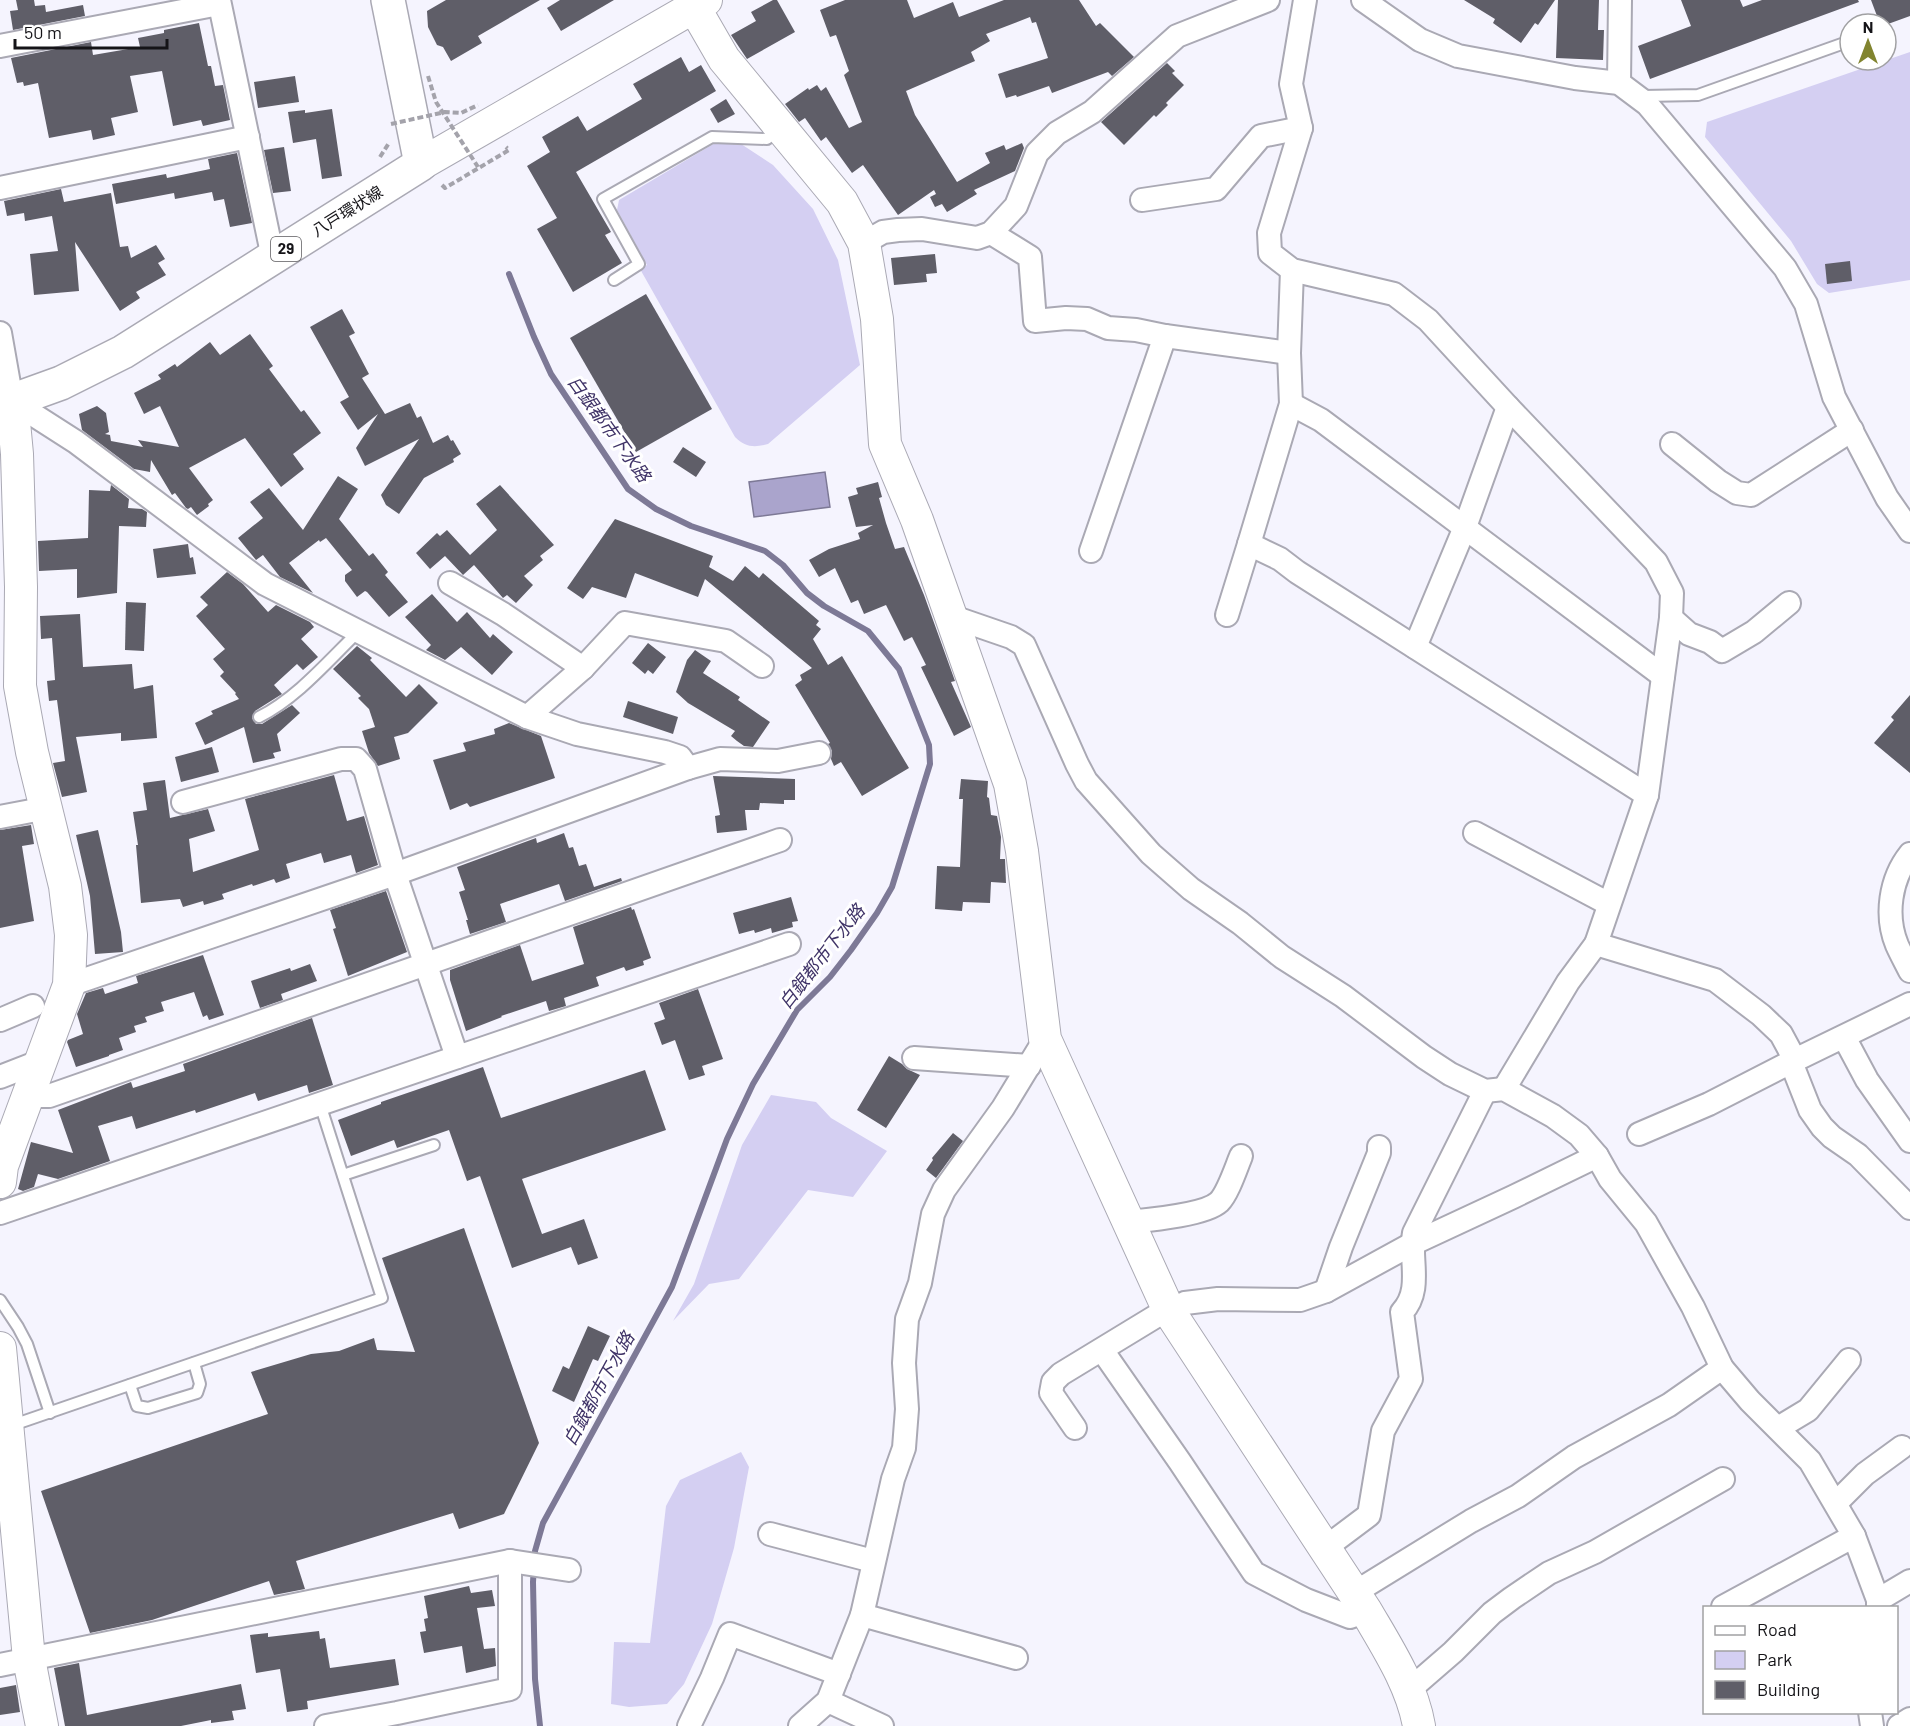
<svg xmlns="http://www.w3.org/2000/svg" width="1910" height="1726" font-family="Barlow,'Noto Sans JP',sans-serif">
	<rect width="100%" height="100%" fill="#f5f4fe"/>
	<g fill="#d4cff2">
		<polygon points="1910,52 1910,280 1829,293 1817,284 1791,241 1705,137 1707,122"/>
		<path d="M715 143 741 144 773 165 813 209 838 260 860 365 768 444C754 448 745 447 735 437L640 269 647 265 617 210 619 200Z"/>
		<polygon points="771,1095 816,1102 831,1118 887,1151 853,1197 808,1190 739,1279 709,1284 673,1321 694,1284 742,1145"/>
		<polygon points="741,1452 749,1467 734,1548 712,1624 684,1684 667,1704 629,1707 611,1704 614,1642 650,1643 666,1506 680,1480"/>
	</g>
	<polygon fill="#aaa4cc" stroke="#7d7996" stroke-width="1.5" points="825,472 830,507 754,517 749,482"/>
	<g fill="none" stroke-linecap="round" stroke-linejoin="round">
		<polyline stroke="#7d7996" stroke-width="6" points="509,274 534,337 551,374 628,489 656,509 691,526 765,551 783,565 807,593 824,606 868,631 899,669 929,745 930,764 892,887 877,913 851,950 830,977 797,1010 753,1084 727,1139 672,1287 543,1523 535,1551 533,1582 535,1679 540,1726"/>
	</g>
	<g fill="#5f5e68">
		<polygon points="16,0 34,0 35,6 45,5 46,12 83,5 85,16 13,30 10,11 18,10"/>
		<polygon points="446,0 540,0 478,36 482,43 451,61 443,47 437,45 428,27 427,11"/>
		<polygon points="560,0 614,0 561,31 547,8"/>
		<polygon points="773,0 777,0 795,32 747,59 731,35 756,21 751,12"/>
		<polygon points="845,0 907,0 914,18 953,2 959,17 1004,0 1079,0 1096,26 1100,23 1134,57 1112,76 1108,72 1052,93 1049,86 1017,97 1016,95 1006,98 998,74 1048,58 1036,22 1032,23 1030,17 986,34 990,41 971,52 975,61 906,91 915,115 957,182 990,163 985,153 1004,145 1006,150 1022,143 1024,148 1015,171 974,190 977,194 947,212 942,204 935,207 930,197 936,194 934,190 898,215 863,165 852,173 826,137 821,141 805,118 799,122 785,104 808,88 809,90 817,85 821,91 826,87 849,128 862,122 844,75 849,71 836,35 830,37 820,10"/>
		<polygon points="1464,0 1555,0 1538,25 1535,23 1521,43 1493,23 1495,19"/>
		<polygon points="1558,0 1599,0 1598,30 1604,30 1603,60 1556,58"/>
		<polygon points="1681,0 1740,0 1743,7 1762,0 1858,0 1859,2 1650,79 1638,46 1691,26"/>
		<polygon points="1871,0 1910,0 1910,16 1888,24 1880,24"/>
		<polygon points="199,23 208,66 211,66 215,86 223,85 230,120 203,126 201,120 173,126 162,71 130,76 138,112 111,118 115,135 93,140 91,130 49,138 38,83 24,86 23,82 17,83 11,58 91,42 93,55 140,47 138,38 164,33 164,30"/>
		<polygon points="681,57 689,72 701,65 716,91 576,172 611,232 605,235 622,263 573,292 537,229 557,218 527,166 550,152 542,137 578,116 587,131 642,99 633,84"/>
		<polygon points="1167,63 1175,71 1172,73 1184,85 1166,103 1168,105 1156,117 1154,115 1124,145 1101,122"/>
		<polygon points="295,76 299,102 258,108 254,82"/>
		<polygon points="726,99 735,114 718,123 710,109"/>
		<polygon points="332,109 342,176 322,179 316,139 293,143 288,112 305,110 305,113"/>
		<polygon points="284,147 291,191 273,193 264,150"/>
		<polygon points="237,153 252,223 230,227 224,199 214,201 212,192 175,199 174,193 116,204 112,184 166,174 167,178 210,169 208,159"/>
		<polygon points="61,189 64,202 111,193 120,247 128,246 131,258 156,245 165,259 158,263 166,275 136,292 140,298 120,311 75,242 79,291 34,295 30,254 58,251 52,216 25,221 24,213 7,216 4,201"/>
		<polygon points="935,254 937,273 926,274 927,282 894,285 891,258"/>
		<polygon points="1850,261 1852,281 1827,284 1825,264"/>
		<polygon points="646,294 712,409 636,452 570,338"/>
		<polygon points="342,309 355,333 349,336 369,374 362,378 385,414 410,403 417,418 421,416 433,443 448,435 451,441 453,440 461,454 453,459 454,462 424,478 399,514 386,505 381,495 419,439 365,466 356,448 378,414 358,430 340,402 349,397 310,327"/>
		<polygon points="250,334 273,366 269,369 301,412 304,410 321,433 293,454 304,469 281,487 245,438 189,468 213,500 208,504 209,506 197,515 191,507 188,509 186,508 175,493 172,495 151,460 150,472 134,469 82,430 79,414 97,406 106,413 109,432 105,434 110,435 111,441 143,447 138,440 179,447 160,406 144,414 134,393 161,379 158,375 175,364 177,367 210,342 220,355"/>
		<polygon points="683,447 706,462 696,477 673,462"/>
		<polygon points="338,476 358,489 339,519 369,556 373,553 388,572 385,575 408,602 389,617 367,592 365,591 357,597 345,581 345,575 352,570 326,538 320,542 319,540 289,563 313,593 280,577 263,555 256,560 238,538 263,518 250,502 269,488 303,530"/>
		<polygon points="878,482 882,497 879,498 886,523 895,549 904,547 924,595 955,681 951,682 971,727 954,736 921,667 926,665 912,637 904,641 886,605 864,614 858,600 851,603 835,568 819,577 809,560 829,549 860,539 858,533 873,525 856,527 848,497 858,494 856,488"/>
		<polygon points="111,485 129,499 128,508 142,509 147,512 146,527 119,526 117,593 77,598 77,569 39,571 38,541 88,538 89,490 110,491"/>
		<polygon points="500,485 554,545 540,556 543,560 524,576 533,585 516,603 507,595 503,598 474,565 463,575 445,556 430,569 416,553 437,533 440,536 447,530 470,555 497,530 476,504"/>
		<polygon points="615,519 713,556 709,567 733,581 745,566 759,578 763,573 819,621 816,625 821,629 813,639 828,665 842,656 909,768 862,796 841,762 834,766 831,759 832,751 828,744 830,743 795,685 802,680 800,675 812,668 705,579 698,597 635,573 626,598 592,587 583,599 567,588"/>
		<polygon points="188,544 190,558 193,557 196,574 157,578 153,549"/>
		<polygon points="227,572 243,584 268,612 276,605 310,622 314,627 301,639 318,657 303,670 297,664 274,685 282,694 255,711 252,718 256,724 262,724 292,705 300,713 277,734 281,751 273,753 275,758 253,763 244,727 205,745 195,723 213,714 211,711 239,699 235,694 236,693 220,676 224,672 213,659 225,649 196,616 208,605 200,597"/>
		<polygon points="432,594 457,622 467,612 490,638 493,634 513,652 492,675 461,647 445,660 426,650 431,645 405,617"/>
		<polygon points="126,602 146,603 144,651 125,650"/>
		<polygon points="80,614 83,667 132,664 134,689 153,685 157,738 121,741 121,733 76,737 87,792 62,797 53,763 65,761 57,700 49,701 47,681 55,680 52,638 41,639 40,616"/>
		<polygon points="648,643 666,657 653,674 648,670 645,674 632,663"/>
		<polygon points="357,646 372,658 370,660 406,697 419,684 438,703 408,733 394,737 400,759 378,766 369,753 362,731 375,727 369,709 358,698 361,696 333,669"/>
		<polygon points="695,650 711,661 703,673 740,697 738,700 770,722 753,747 744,746 737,741 731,736 735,731 688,703 676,692 687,660"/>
		<polygon points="1910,695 1910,773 1874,743 1894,720 1891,717"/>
		<polygon points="628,701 678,717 673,734 623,717"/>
		<polygon points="509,723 541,736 555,778 470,807 467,803 450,810 433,760 466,751 463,743 495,734 494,729"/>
		<polygon points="212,747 219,772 181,782 175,757"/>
		<polygon points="334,775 347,821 364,816 378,865 356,873 351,855 324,863 321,853 286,864 290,878 276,883 274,879 253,886 252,884 222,894 224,899 204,905 203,901 183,907 180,899 141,903 136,845 138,845 133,812 147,810 143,783 165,780 170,818 208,809 215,831 189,839 193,872 259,850 245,799"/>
		<polygon points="713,776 795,779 795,800 784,800 784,804 760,803 759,810 745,810 747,830 717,833 715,816 720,815"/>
		<polygon points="961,779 988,781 987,797 989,798 991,815 997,816 1001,837 1000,859 1005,859 1006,883 991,882 990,903 963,902 962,911 935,909 937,866 960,867 963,799 959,799"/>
		<polygon points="31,825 34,844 22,846 34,921 0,928 0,830"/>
		<polygon points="98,830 121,932 123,952 95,954 90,896 76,835"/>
		<polygon points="564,833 569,848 573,847 579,866 586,864 594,887 621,878 622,881 565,901 559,884 500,904 506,922 470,934 466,920 468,920 459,892 465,890 457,867 536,838 537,843"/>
		<polygon points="386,891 407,952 348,976 333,929 336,928 330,910"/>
		<polygon points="791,897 798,921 792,922 793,927 772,933 771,928 755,933 754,930 739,934 733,913"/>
		<polygon points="631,907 632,910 634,909 651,958 643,961 644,965 626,971 624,967 596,977 599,986 564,998 566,1006 549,1011 546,1001 501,1016 502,1017 466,1031 450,980 450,970 520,945 532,981 584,964 573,927"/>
		<polygon points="203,955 224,1015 209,1020 207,1015 203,1017 194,992 161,1002 164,1011 145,1017 147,1022 134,1026 136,1032 119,1038 123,1050 109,1055 109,1056 76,1067 67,1042 68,1040 83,1034 77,1014 86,993 103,988 105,994 138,983 136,976"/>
		<polygon points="310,964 317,981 281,994 283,1000 260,1008 251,981 290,968 291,971"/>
		<polygon points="698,989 723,1059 702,1066 705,1075 689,1080 675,1040 662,1045 654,1023 665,1019 659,1003"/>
		<polygon points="312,1018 333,1085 309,1093 307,1085 258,1101 255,1093 196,1113 195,1110 136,1129 132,1116 98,1126 110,1161 58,1179 38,1174 34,1187 23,1191 18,1189 31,1142 73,1153 58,1110 131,1082 133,1088 185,1071 183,1064"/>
		<polygon points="889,1056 902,1064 907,1069 920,1075 886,1128 857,1110"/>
		<polygon points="483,1067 501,1118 645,1070 666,1130 522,1179 542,1234 584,1219 598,1258 578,1265 571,1247 512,1268 480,1176 467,1181 449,1130 397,1148 394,1140 351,1156 338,1120 381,1104 381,1102"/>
		<polygon points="953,1133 963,1141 936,1178 926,1170 933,1160 932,1158"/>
		<polygon points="464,1228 539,1443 504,1514 459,1529 453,1513 296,1561 305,1589 274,1595 269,1581 152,1620 90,1633 41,1491 268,1414 251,1372 311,1354 339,1351 374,1338 377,1350 415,1352 382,1258"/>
		<polygon points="588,1326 610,1336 598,1361 593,1359 574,1402 552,1391 563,1366 569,1369"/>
		<polygon points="469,1586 471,1593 492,1590 495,1606 477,1608 484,1649 495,1648 496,1666 466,1673 462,1646 424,1653 420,1632 426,1631 424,1619 428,1618 424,1596"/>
		<polygon points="319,1631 320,1639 325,1638 330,1668 395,1659 399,1685 307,1701 308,1709 287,1712 280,1669 256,1673 250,1635 268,1633 268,1637"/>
		<polygon points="79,1663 87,1715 241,1684 246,1709 232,1711 234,1720 211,1723 211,1720 181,1726 65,1726 54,1668"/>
		<polygon points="16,1685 20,1712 0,1715 0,1688"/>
	</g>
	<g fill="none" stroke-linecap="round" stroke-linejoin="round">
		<defs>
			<g id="lane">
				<polyline points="1643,96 1698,95 1850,41"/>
				<polyline points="614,280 639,264 603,199 712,137 767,139 778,130"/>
				<path d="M259 717C297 698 328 661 359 631"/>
				<polyline points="343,1175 434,1145"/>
				<polyline points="0,1300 18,1327 27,1344 50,1413"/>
				<polyline points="130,1385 137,1406 148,1408 197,1393 200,1384 194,1363"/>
				<polyline points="10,1426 382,1298 320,1104"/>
			</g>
			<g id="street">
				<polyline points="219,0 273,258"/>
				<polyline points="1305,0 1291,84 1301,128 1269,233 1270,253 1292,270 1394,294 1428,320 1508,407 1656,562 1672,593 1671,618 1647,795 1596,944 1715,980 1761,1015 1781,1034 1795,1060 1910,1004"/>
				<polyline points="1363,0 1420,40 1458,56 1575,78 1619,83 1647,104 1785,268 1806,304 1834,397 1887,498 1910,531"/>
				<polyline points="0,46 219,4"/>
				<polyline points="1619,83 1620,0"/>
				<polyline points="0,188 248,137"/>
				<polyline points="1142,200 1216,189 1261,136 1301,128"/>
				<polyline points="991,233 1030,257 1035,321 1066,318 1087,319 1108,328 1136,330 1165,336"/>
				<polyline points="864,243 883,232 898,230 922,229 977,238 991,233 1016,206 1037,153 1057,133 1092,112 1177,36 1268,0"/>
				<polyline points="1292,270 1289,353 1291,404 1249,544 1280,559 1297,572 1647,795"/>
				<polyline points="0,333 12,401 76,442 265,584 527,717 577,734 665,752 680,757 688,768 395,874 69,985"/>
				<polyline points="1291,404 1321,420 1663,676"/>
				<polyline points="1672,444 1718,481 1737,493 1751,495 1852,430"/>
				<polyline points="1091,551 1165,336 1289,353"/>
				<polyline points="450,583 503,614 583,668"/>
				<polyline points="1227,615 1249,544"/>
				<polyline points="950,616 1011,637 1024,645 1077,764 1086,781 1151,854 1191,889 1240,923 1282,957 1343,996 1424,1057 1450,1074 1485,1091 1504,1089 1553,1116 1579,1135 1597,1156 1610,1179 1646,1223 1693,1307 1722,1368 1750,1401 1810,1461 1854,1536 1878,1600 1878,1608"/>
				<polyline points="1671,618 1689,634 1710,642 1722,651 1754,632 1789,603"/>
				<polyline points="1415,647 1465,527 1508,407"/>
				<polyline points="527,717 583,668 625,623 726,641 762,666"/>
				<polyline points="688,768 720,759 778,761 819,753"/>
				<polyline points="183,802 341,759 356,759 365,769 395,874 457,1057"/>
				<polyline points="0,817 47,808"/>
				<polyline points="1475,833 1609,904"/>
				<path d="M1910 854C1890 879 1885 916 1897 945 1901 954 1906 963 1910 971"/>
				<polyline points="0,1020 33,1006"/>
				<polyline points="1844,1037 1867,1080 1910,1141"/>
				<polyline points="914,1058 1029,1066"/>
				<polyline points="1791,1062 1810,1110 1822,1127 1832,1137 1858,1155 1910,1208"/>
				<polyline points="0,1077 41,1061"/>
				<polyline points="1504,1089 1568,982 1596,944"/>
				<polyline points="27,1096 49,1096 780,840"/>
				<polyline points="1639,1134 1709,1104 1795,1060"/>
				<polyline points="0,1213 789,944"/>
				<path d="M1129 1222C1148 1220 1205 1215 1219 1202 1228 1193 1236 1168 1241 1156"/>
				<polyline points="1326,1291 1341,1247 1379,1153 1379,1147"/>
				<polyline points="1102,1350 1180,1462 1254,1573 1306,1600 1350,1617 1366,1611"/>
				<polyline points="1075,1428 1051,1393 1053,1382 1061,1374 1158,1315 1185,1303 1218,1299 1300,1300 1326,1291 1412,1244 1513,1197 1597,1156"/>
				<polyline points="1778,1428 1808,1410 1849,1360"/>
				<polyline points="1836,1503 1865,1474 1902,1447"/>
				<polyline points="770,1534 873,1561"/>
				<path d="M1325 1548 1369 1515 1383 1431 1411 1379 1402 1312C1423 1290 1409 1259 1414 1233L1485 1091"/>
				<polyline points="1354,1593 1471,1521 1518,1496 1574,1457 1669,1405 1722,1368"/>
				<polyline points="1878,1600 1910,1581"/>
				<polyline points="1723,1607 1854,1536"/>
				<polyline points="862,1615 1016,1658"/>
				<polyline points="0,1665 510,1561 569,1570"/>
				<polyline points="1408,1691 1453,1652 1492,1613 1512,1598 1549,1573 1595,1552 1723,1479"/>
				<polyline points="828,1701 882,1726"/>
				<polyline points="1870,1712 1872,1726"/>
				<polyline points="326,1726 397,1713 510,1689 510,1561"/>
				<polyline points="689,1726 712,1678 730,1634 839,1674"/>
				<polyline points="800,1726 828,1701 862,1615 893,1479 904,1448 907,1409 904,1363 907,1319 920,1283 933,1214 944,1190 1003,1108 1045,1039"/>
				<polyline points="1899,1726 1910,1719"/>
			</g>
			<g id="secondary">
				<path d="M694 7 724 59 842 202 864 243 877 319 885 444 917 520 1010 784 1022 851 1045 1039 1169 1311 1366 1611C1387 1647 1412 1685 1419 1726"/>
				<polyline points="421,164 706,0"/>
				<polyline points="0,1182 2,1166 69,985 71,935 65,886 32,752 20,686 21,587 17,454 12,401"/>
				<polyline points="0,1348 29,1659 42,1726"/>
			</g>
			<polyline id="primary" points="0,405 61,383 123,352 421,164 388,0"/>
		</defs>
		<use href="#lane" stroke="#aaa9b4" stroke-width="14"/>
		<use href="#street" stroke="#aaa9b4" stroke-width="26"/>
		<use href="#secondary" stroke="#aaa9b4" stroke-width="34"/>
		<use href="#primary" stroke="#aaa9b4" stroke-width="36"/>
		<g stroke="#a4a3ab" stroke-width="4" stroke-dasharray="6 3" stroke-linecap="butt">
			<polyline points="380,157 389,143"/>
			<polyline points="442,185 445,188 509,150 506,147"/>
		</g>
		<use href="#lane" stroke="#fff" stroke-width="10"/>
		<use href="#street" stroke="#fff" stroke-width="22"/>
		<use href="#secondary" stroke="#fff" stroke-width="32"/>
		<use href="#primary" stroke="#fff" stroke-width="33"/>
		<g stroke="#a4a3ab" stroke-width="4" stroke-dasharray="6 3" stroke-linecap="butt">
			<polyline points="428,76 436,102 478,167"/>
			<polyline points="391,124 445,112 461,113 478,105"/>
		</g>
	</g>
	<g text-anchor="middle" stroke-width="6" stroke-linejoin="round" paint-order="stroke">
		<rect fill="#fff" stroke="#5b5a5d" stroke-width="1.5" x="271" y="237" width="30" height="24" rx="4.5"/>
		<g font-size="15" font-weight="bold" fill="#151418">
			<text x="286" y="254">29</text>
		</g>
		<g font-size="16" fill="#151418" stroke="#fff">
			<text transform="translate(347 211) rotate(-32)" y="6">八戸環状線</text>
		</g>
		<g font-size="18" font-style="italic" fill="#3f3367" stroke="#fff">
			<text transform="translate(609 429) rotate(54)" y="6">白銀都市下水路</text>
			<text transform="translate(822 957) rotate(-52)" y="6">白銀都市下水路</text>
			<text transform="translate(599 1389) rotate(-61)" y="6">白銀都市下水路</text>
		</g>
	</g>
	<rect x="1703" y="1606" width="195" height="108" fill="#ffffff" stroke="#a1a1a3" stroke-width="1.5"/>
	<rect x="1715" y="1626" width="30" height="9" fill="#ffffff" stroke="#a1a1a3" stroke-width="1.5"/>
	<text x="1757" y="1636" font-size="18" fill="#151418">Road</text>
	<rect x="1715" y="1651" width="30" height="18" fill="#d4cff2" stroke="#a1a1a3" stroke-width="1.5"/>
	<text x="1757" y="1666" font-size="18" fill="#151418">Park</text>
	<rect x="1715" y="1681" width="30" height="18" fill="#5f5e68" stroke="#a1a1a3" stroke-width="1.5"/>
	<text x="1757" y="1696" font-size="18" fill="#151418">Building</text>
	<g transform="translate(1868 42)"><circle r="28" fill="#ffffff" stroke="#a1a1a3" stroke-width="1.5"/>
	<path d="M0-4.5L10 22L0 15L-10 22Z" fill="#81842f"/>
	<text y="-9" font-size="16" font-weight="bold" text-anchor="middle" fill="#151418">N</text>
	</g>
	<path d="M15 39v9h152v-9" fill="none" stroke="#151418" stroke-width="3"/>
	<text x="24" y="39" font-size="18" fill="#151418" stroke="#ffffff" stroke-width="4.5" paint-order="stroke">50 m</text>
</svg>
